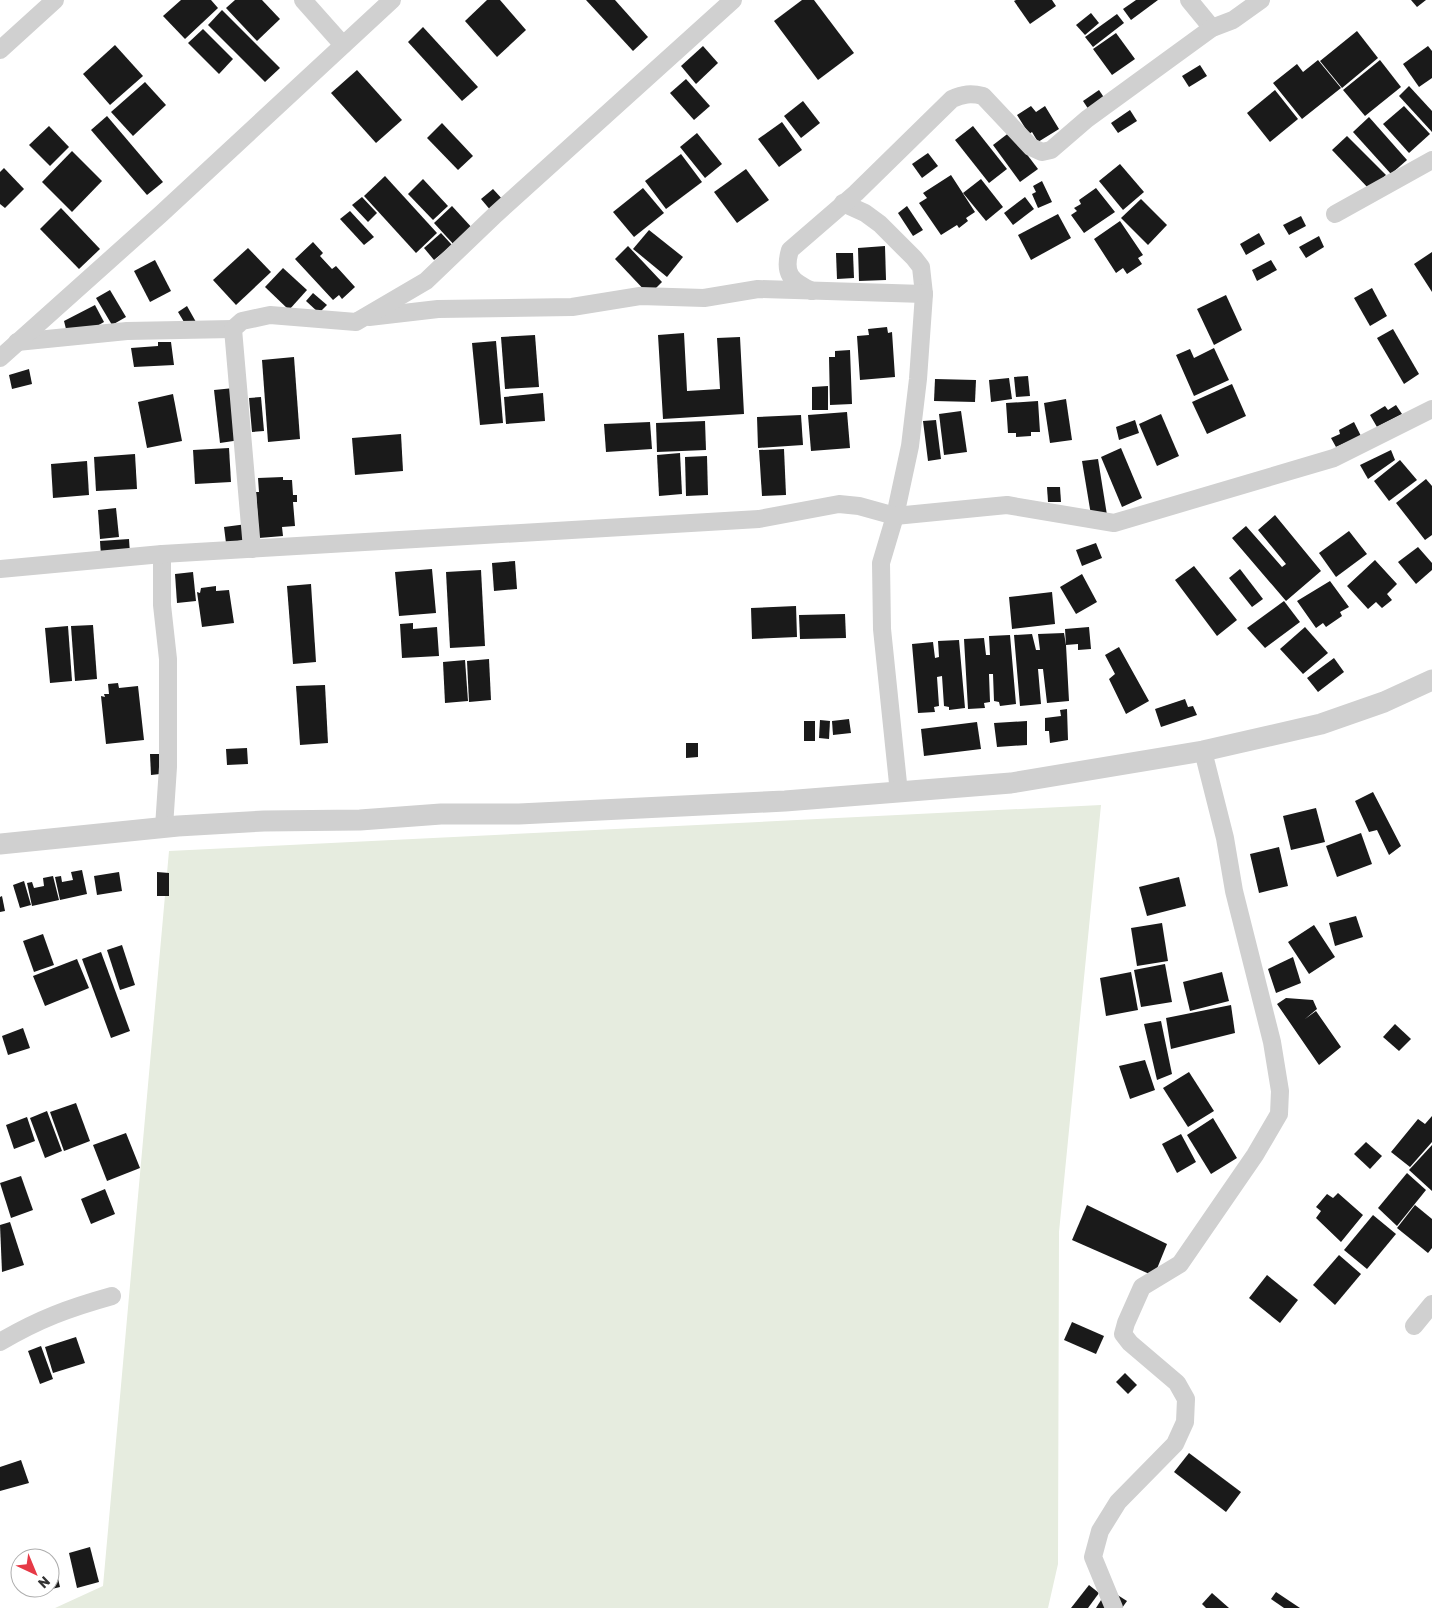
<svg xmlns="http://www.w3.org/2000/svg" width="1432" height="1608" font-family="Rubik,sans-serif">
	<rect width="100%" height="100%" fill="#fff"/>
	<polygon fill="#e6ecdf" points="1101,805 1059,1232 1058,1564 1048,1608 55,1608 103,1586 169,851"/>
	<g fill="#1a1a1a">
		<polygon points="181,0 211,0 218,8 185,39 163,16"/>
		<polygon points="235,0 262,0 280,19 257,41 226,8"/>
		<polygon points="487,0 500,0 526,30 497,57 465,21"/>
		<polygon points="586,0 615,0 648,37 633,51"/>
		<polygon points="802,0 814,0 854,53 818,80 774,21"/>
		<polygon points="1016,0 1052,0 1056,6 1030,24 1014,1"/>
		<polygon points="1136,0 1158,0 1131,20 1123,9"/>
		<polygon points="1411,0 1426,0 1417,7"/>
		<polygon points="222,10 280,68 265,82 208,25"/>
		<polygon points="1091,13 1099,23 1085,35 1076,25"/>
		<polygon points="1117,14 1124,23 1093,47 1085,37"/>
		<polygon points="423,27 478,87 462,101 408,42"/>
		<polygon points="203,29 233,59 219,74 188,43"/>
		<polygon points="1357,31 1378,58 1342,88 1320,61"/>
		<polygon points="1116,33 1135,59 1112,75 1093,49"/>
		<polygon points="115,45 143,76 110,105 83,74"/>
		<polygon points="703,46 718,63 696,84 681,66"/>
		<polygon points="1428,46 1432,51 1432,78 1419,87 1403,64"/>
		<polygon points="1318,60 1341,88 1302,119 1273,83 1297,64 1303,72"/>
		<polygon points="1380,60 1401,87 1365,116 1343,90"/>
		<polygon points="1200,65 1207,76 1189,87 1182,76"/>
		<polygon points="357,70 402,120 376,143 331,93"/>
		<polygon points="686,79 710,106 694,120 670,93"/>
		<polygon points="145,82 166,105 133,136 111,112"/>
		<polygon points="1409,86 1432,111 1432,132 1399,96"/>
		<polygon points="1099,90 1105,99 1089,110 1083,101"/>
		<polygon points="1275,90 1298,119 1270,142 1247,113"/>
		<polygon points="803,101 820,123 801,138 784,116"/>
		<polygon points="1031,106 1036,112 1045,106 1059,129 1038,142 1032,132 1029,134 1017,115"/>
		<polygon points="1404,106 1430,134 1409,153 1383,124"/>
		<polygon points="1130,110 1137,121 1118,133 1111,123"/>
		<polygon points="107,116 163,182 147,195 91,130"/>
		<polygon points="1369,117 1407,160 1391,174 1353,132"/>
		<polygon points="782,122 802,150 779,167 758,139"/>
		<polygon points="442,123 473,156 458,170 427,138"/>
		<polygon points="49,126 69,147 50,166 29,145"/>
		<polygon points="973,126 1007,169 989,183 955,140"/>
		<polygon points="1010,132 1038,169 1020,182 993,145"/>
		<polygon points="697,133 722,164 705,178 680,147"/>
		<polygon points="1347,136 1386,175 1370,190 1332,150"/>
		<polygon points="72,151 102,181 72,212 42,182"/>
		<polygon points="928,153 938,166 922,178 912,164"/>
		<polygon points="681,154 702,182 666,209 645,181"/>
		<polygon points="1120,164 1144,192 1123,210 1099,181"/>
		<polygon points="4,168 24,189 5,208 0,204 0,172"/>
		<polygon points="746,169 769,200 737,223 714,192"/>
		<polygon points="951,175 975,212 966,218 968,221 959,228 957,225 941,235 919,203 927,198 923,193"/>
		<polygon points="385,176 437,233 416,253 364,196"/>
		<polygon points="423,179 448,206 433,220 408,194"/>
		<polygon points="981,179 1003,207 986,221 963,193"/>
		<polygon points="1042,181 1052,202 1038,208 1032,194 1036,192 1033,186"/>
		<polygon points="643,188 664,213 634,237 613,212"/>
		<polygon points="1096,188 1115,212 1084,233 1071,215 1077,211 1074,208 1081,204 1079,200"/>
		<polygon points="493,189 504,201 492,212 481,199"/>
		<polygon points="362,197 377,213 368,222 352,205"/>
		<polygon points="1025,197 1034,209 1013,225 1004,213"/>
		<polygon points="1141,199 1167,225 1148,245 1121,218"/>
		<polygon points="452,206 474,230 456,247 434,223"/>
		<polygon points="907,206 923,230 913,236 898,213"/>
		<polygon points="61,208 100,249 79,269 40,229"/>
		<polygon points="350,211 374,237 364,245 340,219"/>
		<polygon points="1058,214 1071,238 1031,260 1018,235"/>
		<polygon points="1301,216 1306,226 1289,235 1283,225"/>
		<polygon points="1120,221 1143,255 1138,258 1142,264 1127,274 1123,268 1116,273 1094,239"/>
		<polygon points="649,230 683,257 667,277 633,249"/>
		<polygon points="441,233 452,245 434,260 424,248"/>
		<polygon points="1259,233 1265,244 1246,255 1240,244"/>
		<polygon points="1319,236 1324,247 1306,258 1299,247"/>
		<polygon points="313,242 323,253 320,256 332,269 336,266 355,287 342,299 339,295 333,300 295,259"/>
		<polygon points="628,246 662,282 649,295 615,259"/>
		<polygon points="885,246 886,280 859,281 858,248"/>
		<polygon points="248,248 271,272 236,305 213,280"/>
		<polygon points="1432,252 1432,292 1414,264"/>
		<polygon points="836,253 853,253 854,278 837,279"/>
		<polygon points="155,260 171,291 150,302 134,271"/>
		<polygon points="1271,260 1277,270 1257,281 1252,270"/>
		<polygon points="283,268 307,290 289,310 265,287"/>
		<polygon points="1372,288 1387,316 1370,326 1354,298"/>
		<polygon points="110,290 126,317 112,325 96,298"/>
		<polygon points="313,293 327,305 319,313 306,301"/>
		<polygon points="1226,295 1242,330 1214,345 1197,309"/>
		<polygon points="95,305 104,322 83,334 67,333 64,321"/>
		<polygon points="187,306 196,322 187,327 178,312"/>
		<polygon points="887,327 888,333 892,332 895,377 860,380 857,336 869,335 868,329"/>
		<polygon points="1393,329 1419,374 1404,384 1377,338"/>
		<polygon points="684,333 687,391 720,389 717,338 740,337 744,414 663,419 658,335"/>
		<polygon points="535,335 539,387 505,389 501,337"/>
		<polygon points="496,341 503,423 480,425 472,343"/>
		<polygon points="158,342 171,342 174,365 134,367 131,348 158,346"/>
		<polygon points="1214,348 1229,380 1194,396 1176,355 1190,349 1194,358"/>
		<polygon points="850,350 852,404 830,405 829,357 835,357 835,351"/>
		<polygon points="294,357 300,439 268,442 262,360"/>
		<polygon points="29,369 32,384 12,389 9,375"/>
		<polygon points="1028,376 1030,396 1016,397 1014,377"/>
		<polygon points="1009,378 1012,399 991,402 989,380"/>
		<polygon points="935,379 976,380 975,402 934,401"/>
		<polygon points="1232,384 1246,416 1207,434 1192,402"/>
		<polygon points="828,386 828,410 812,410 812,387"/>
		<polygon points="234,388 240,440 220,443 214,390"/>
		<polygon points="543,393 545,421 506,424 504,397"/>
		<polygon points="173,394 182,441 147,448 138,402"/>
		<polygon points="261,397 264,431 252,432 249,398"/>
		<polygon points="1066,399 1072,440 1050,443 1044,403"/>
		<polygon points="1038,401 1040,432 1031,432 1031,436 1016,437 1016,433 1008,433 1006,403"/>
		<polygon points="1396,405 1402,414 1377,427 1370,415 1385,406 1388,410"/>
		<polygon points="961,411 967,452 944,455 939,414"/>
		<polygon points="847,412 850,448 811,451 808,415"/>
		<polygon points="1161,414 1179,456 1157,466 1139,424"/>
		<polygon points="801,415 803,445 758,448 757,417"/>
		<polygon points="936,420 941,459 928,461 923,421"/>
		<polygon points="1135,420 1139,433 1119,440 1116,427"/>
		<polygon points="705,421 706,450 657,452 656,423"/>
		<polygon points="650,422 652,449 606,452 604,424"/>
		<polygon points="1354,422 1361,436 1336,447 1331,438 1340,434 1339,430"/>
		<polygon points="401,434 403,471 355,475 352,438"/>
		<polygon points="229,448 231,482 195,484 193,450"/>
		<polygon points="1121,448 1142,498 1122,507 1101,457"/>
		<polygon points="784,449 786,495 762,496 759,450"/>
		<polygon points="1391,450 1395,460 1368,479 1360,465"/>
		<polygon points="680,453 682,494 659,496 657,455"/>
		<polygon points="135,454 137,489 96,491 94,457"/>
		<polygon points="707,456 708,495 686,496 685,457"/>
		<polygon points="1098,459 1107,515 1091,515 1082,461"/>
		<polygon points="1400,460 1417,480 1389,501 1374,481"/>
		<polygon points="87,461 89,495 53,498 51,464"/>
		<polygon points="283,477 283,480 292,480 293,495 297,495 297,502 293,502 295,526 282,527 283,536 259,538 256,492 259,492 258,478"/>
		<polygon points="1426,479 1432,486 1432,535 1425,540 1396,503"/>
		<polygon points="1047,487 1060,487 1061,502 1048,502"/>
		<polygon points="116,508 119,537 100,539 98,510"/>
		<polygon points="1275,515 1321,571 1286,601 1232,538 1246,526 1282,567 1286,564 1258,530"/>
		<polygon points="247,524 249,539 226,543 224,527"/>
		<polygon points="1349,531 1367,554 1336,577 1319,553"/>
		<polygon points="129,539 130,554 101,556 100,541"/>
		<polygon points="1096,543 1102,558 1082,566 1076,550"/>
		<polygon points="1418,547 1432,563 1432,570 1416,584 1398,562"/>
		<polygon points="1375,560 1397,584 1387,594 1392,600 1382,608 1376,602 1368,609 1347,586"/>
		<polygon points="515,561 517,589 494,591 492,563"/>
		<polygon points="1194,566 1237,620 1217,636 1175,580"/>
		<polygon points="432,569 436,613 399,616 395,572"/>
		<polygon points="1240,569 1263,599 1252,607 1229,578"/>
		<polygon points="481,570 485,646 450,648 446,572"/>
		<polygon points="193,572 196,601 177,603 175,574"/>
		<polygon points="1082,574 1097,602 1076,614 1060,587"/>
		<polygon points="1330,581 1349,607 1340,612 1342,616 1326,627 1323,623 1316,628 1297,601"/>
		<polygon points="311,584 316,662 293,664 287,586"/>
		<polygon points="216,586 216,591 229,590 234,623 202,627 197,592 200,593 201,588"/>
		<polygon points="1052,592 1055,624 1012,629 1009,597"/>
		<polygon points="1284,601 1300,622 1265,648 1247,628"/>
		<polygon points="796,606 797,637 752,639 751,608"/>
		<polygon points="845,614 846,638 800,639 799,615"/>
		<polygon points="413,623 413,629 437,627 439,656 402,658 400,624"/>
		<polygon points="93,625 97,679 75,681 71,626"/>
		<polygon points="68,626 72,681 50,683 45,628"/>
		<polygon points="1089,627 1091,649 1078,650 1078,644 1066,645 1065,629"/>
		<polygon points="1305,627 1328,653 1303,674 1280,649"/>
		<polygon points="1064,633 1066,645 1069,701 1047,703 1043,669 1038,669 1041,704 1020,706 1014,635 1032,634 1036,650 1040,650 1038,634"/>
		<polygon points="1010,635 1016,704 1000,706 999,702 994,701 993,674 989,674 990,702 984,703 985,708 968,709 964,639 984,638 986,655 990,655 989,636"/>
		<polygon points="959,640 965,708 949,710 949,707 944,706 942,676 937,677 939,706 934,707 935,712 918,713 912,644 933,642 935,658 939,657 938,641"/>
		<polygon points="1119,647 1149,701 1126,714 1109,679 1115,674 1105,655"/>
		<polygon points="1334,658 1344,672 1318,692 1307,678"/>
		<polygon points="489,659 491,700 469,702 467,661"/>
		<polygon points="465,660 468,701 445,703 443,662"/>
		<polygon points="118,683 119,688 138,686 144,740 106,744 101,696 105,697 104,694 109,694 108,684"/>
		<polygon points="325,685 328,743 300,745 296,686"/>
		<polygon points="1185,699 1188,707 1193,706 1197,715 1161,727 1155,709"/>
		<polygon points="1067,709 1068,740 1050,743 1049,731 1045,731 1045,718 1061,716 1060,710"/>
		<polygon points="849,719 851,733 833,735 832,721"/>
		<polygon points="820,720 830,721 829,739 819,738"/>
		<rect x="804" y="721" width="11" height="20"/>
		<polygon points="1027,721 1027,745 997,747 994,723"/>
		<polygon points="977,722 981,749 924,756 921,729"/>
		<polygon points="686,743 698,743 698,757 686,758"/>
		<polygon points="247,748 248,764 227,765 226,749"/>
		<polygon points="150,754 159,754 160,774 151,775"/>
		<polygon points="1373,792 1401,846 1389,855 1377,830 1369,832 1355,801"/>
		<polygon points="1316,808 1325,842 1291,850 1283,816"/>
		<polygon points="1361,833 1372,864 1337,877 1326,846"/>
		<polygon points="1279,847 1288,886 1259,893 1250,854"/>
		<polygon points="82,870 87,894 60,900 55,877 61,876 62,882 73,880 71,872"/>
		<polygon points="119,872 122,891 97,895 94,876"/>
		<polygon points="157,872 169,873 169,896 157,896"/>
		<polygon points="53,876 59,900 32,906 27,883 32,882 34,888 44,886 43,878"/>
		<polygon points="1179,877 1186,906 1147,916 1139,887"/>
		<polygon points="24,881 31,905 20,908 13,885"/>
		<polygon points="2,896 5,911 0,912 0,897"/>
		<polygon points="1356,916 1363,937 1335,946 1329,923"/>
		<polygon points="1162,923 1168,961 1137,966 1131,928"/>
		<polygon points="1314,925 1335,957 1309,974 1288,942"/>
		<polygon points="43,934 54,965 34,972 23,941"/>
		<polygon points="122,945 135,985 120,990 107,950"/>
		<polygon points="101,952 130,1031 111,1038 82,959"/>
		<polygon points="1293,957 1301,983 1276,993 1268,969"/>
		<polygon points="77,959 89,988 45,1006 33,976"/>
		<polygon points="1165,964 1172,1002 1141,1007 1134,970"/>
		<polygon points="1131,972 1138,1010 1106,1016 1100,978"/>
		<polygon points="1222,972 1229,1001 1190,1011 1183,982"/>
		<polygon points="1286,998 1313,1000 1317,1009 1305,1019 1316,1011 1341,1047 1319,1065 1277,1004"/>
		<polygon points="1231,1005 1235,1033 1171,1049 1166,1018"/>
		<polygon points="1161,1021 1172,1074 1157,1080 1144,1024"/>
		<polygon points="1395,1024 1411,1039 1399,1051 1383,1037"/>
		<polygon points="23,1028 30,1048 8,1055 2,1036"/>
		<polygon points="1145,1060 1155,1090 1130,1099 1119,1066"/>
		<polygon points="1189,1072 1214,1111 1188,1127 1163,1088"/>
		<polygon points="76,1103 90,1141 64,1151 50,1112"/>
		<polygon points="47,1111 62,1151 45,1158 30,1118"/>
		<polygon points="1432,1116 1432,1142 1410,1167 1391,1152 1418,1119 1425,1124"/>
		<polygon points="27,1117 35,1141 14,1149 6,1125"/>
		<polygon points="1213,1118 1237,1158 1211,1174 1187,1135"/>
		<polygon points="126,1133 140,1168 107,1181 93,1145"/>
		<polygon points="1181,1134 1196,1162 1177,1173 1162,1144"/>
		<polygon points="1366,1142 1382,1156 1370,1169 1354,1154"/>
		<polygon points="1432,1145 1432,1191 1409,1170"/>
		<polygon points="1407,1173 1426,1190 1397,1226 1378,1208"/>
		<polygon points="21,1176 33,1210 11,1218 0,1183"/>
		<polygon points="105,1189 115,1214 91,1224 81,1199"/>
		<polygon points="1338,1193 1363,1215 1341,1242 1316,1218 1321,1211 1316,1207 1327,1194 1333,1198"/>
		<polygon points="1087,1205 1167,1244 1154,1276 1072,1240"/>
		<polygon points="1415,1205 1432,1219 1432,1248 1428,1253 1397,1228"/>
		<polygon points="1373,1215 1396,1234 1367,1269 1344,1250"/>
		<polygon points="10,1222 24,1265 2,1272 0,1225"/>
		<polygon points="1339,1255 1361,1274 1335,1305 1313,1285"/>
		<polygon points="1267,1275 1298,1300 1280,1323 1249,1298"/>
		<polygon points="1072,1322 1104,1336 1096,1354 1064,1340"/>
		<polygon points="76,1337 85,1363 53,1373 45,1347"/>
		<polygon points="41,1346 53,1379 40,1384 28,1351"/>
		<polygon points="1125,1373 1137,1385 1128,1394 1116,1382"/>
		<polygon points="1189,1453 1241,1492 1226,1512 1174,1472"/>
		<polygon points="21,1460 29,1483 0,1491 0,1467"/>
		<polygon points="90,1547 99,1582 77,1588 69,1553"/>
		<polygon points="55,1566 60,1587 35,1593 34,1588 50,1588 50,1567"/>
		<polygon points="1089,1585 1099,1593 1088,1608 1071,1608"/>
		<polygon points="1108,1589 1127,1601 1122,1608 1096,1608"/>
		<polygon points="1276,1592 1300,1608 1284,1608 1271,1599"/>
		<polygon points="1212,1593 1229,1608 1206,1608 1202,1604"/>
	</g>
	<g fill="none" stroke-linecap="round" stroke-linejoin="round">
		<g stroke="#d0d0d0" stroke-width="18">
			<polyline points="303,0 343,45"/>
			<polyline points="1189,0 1212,28"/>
			<polyline points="0,50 55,0"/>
			<polyline points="843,203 865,213 880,224 914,258 921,267 924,294 918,379 910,446 895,516 881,563 882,629 899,793"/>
			<polyline points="1335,214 1432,160"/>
			<path d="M812 291C791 281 783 274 790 250L856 193 952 99C963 94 971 93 983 96L1031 147 1042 152 1051 150 1087 119 1212 28 1233 20 1261 0"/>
			<polyline points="369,317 438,309 572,307 640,296 704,298 758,289 924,294"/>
			<polyline points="17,342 127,331 233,329"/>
			<polyline points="0,358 161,214 392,0"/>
			<polyline points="252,549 233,329 242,321 270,315 356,322 426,281 496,214 733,0"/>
			<polyline points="162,554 162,605 168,659 168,767 164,827"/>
			<polyline points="0,569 162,554 759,519 839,504 859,506 895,516 1007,505 1114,523 1334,458 1432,409"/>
			<polyline points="1414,1326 1432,1304"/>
			<path d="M0 1342C39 1319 69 1308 112 1296"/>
			<polyline points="1114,1608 1093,1557 1100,1531 1118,1502 1175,1444 1185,1422 1186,1399 1177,1383 1130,1343 1123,1334 1126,1323 1142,1287 1180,1264 1255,1155 1279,1114 1280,1091 1272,1042 1234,891 1225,838 1203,751"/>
		</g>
		<polyline stroke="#d0d0d0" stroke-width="21" points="0,844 178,826 264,821 360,820 441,814 519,814 785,801 1011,783 1203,751 1321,724 1384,702 1432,680"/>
	</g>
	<g transform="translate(35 1573) rotate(136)"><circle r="24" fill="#ffffff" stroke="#adadad"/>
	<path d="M0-4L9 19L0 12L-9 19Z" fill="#e63946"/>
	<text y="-8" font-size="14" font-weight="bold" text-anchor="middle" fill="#333333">N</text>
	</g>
</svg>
